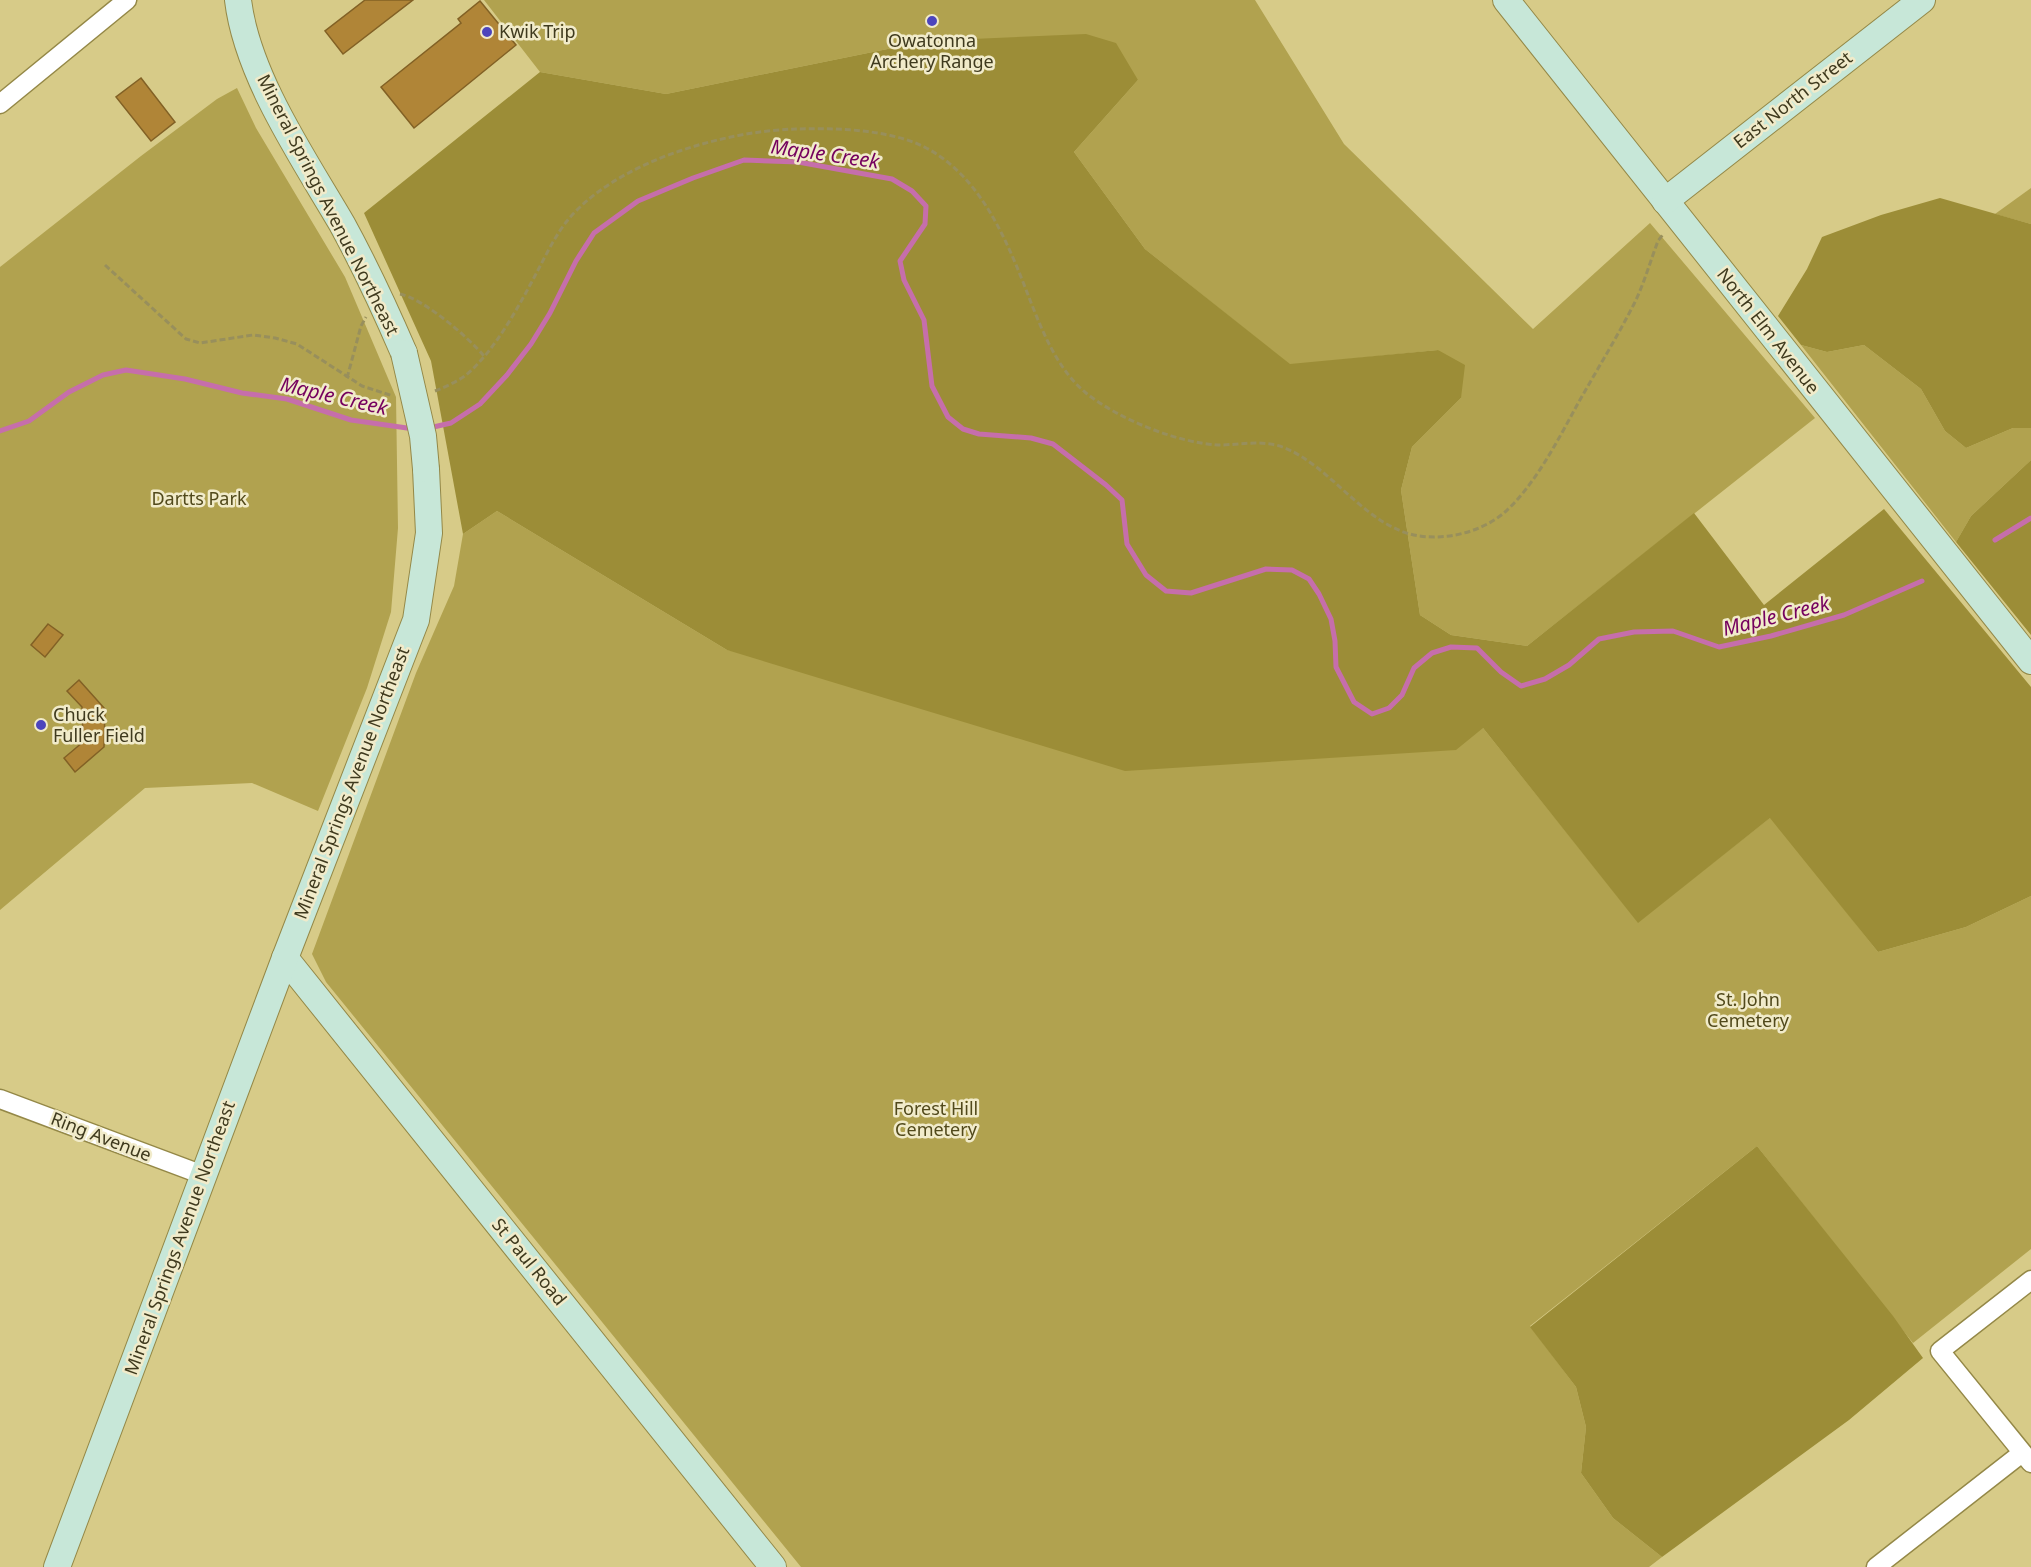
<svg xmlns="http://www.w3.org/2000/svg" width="2031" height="1567" font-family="'Noto Sans',sans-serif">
	<rect width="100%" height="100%" fill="#d7cb88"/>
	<g fill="#b1a24f">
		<polygon points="484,0 1255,0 1344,144 1533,329 1650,223 1815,418 1527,646 1451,635 1420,615 1401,490 1412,447 1461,398 1438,350 1290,365 1145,249 1074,152 1138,80 927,41 666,94 540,72"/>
		<polygon points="237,88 256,128 345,277 396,397 398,528 391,612 367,688 318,811 252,783 145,788 0,910 0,267 141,156 217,99"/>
		<polygon points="2031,188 2031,224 1995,214"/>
		<polygon points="1801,345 1827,352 1864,345 1921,389 1945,431 1966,448 2013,428 2031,428 2031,460 1971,516 1956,542"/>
		<polygon points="497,511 727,650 1483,728 1638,922 1771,817 1878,952 1966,927 2031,896 2031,1249 1913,1343 1757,1146 1530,1326 1576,1387 1586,1427 1581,1473 1613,1518 1662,1557 1649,1567 801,1567 326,982 312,954 416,673 454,586 463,534"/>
	</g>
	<g fill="#9c8d37">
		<polygon points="1086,34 1116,43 1138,80 1074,152 1145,249 1290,364 1438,350 1465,365 1461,398 1412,447 1401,490 1420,615 1451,635 1527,646 1694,513 1764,605 1884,509 2031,687 2031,896 1966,927 1878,952 1770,818 1638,923 1483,728 1456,750 1125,771 727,650 497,511 463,534 431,361 364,213 540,72 666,94 927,41"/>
		<polygon points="1940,198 2031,224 2031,428 2013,428 1966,448 1945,431 1921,389 1864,345 1827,352 1801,345 1778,316 1807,269 1822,237 1881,215"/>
		<polygon points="2031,460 2031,635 1956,542 1971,516"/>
		<polygon points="1757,1146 1893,1316 1923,1358 1849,1420 1662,1557 1613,1518 1581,1473 1586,1427 1576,1387 1530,1327"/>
	</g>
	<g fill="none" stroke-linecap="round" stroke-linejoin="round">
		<g stroke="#c66eab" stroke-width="5">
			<polyline points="429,428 451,423 480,404 507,375 531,344 550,313 576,261 594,233 638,201 693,178 744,160 798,162 892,179 912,191 926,206 925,224 900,261 904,280 924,320 932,386 948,417 963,429 979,434 1031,438 1053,444 1106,485 1122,500 1127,544 1146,575 1166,591 1191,593 1266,569 1292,570 1309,579 1319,594 1331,619 1335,641 1336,667 1354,702 1372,714 1389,708 1402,695 1414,668 1432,653 1451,647 1477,648 1501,672 1521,686 1545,679 1569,665 1599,639 1634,632 1673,631 1719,647 1771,636 1844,615 1922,581"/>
			<polyline points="0,431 29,421 69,392 103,375 126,370 185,379 242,393 287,399 351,420 414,429"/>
			<polyline points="1995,540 2031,518"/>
		</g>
	</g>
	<g fill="#b08537" stroke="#826125" stroke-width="1.5">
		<polygon points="365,0 413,0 343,54 325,31"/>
		<polygon points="480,1 516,45 414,128 381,87 461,23 458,19"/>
		<polygon points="141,78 175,122 151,141 116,97"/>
		<polygon points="48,624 63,635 45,657 31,645"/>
		<polygon points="79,680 105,709 104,747 75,772 64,758 83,742 82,707 67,691"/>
	</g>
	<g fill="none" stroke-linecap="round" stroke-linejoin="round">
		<defs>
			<g id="street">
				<polyline points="0,104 127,0"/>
				<polyline points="0,1099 203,1175"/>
				<polyline points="2031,1280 1940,1351 2031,1463"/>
				<polyline points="1876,1567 2022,1453"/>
			</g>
			<g id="secondary">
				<path d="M238 0C247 76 304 159 342 224 365 266 385 309 404 353"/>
				<polyline points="1506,0 2031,661"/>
				<polyline points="1665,201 1922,0"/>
				<polyline points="285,958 773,1567"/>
				<polyline points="57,1567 285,958 416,620 429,533 426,469"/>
			</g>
		</defs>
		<use href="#street" stroke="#948847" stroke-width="21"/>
		<use href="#secondary" stroke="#948847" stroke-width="28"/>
		<g stroke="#988f5c" stroke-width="3" stroke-dasharray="6 3" stroke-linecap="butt">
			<polyline points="105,265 186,339 200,343 253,335 275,338 297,344 362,386 393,396"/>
			<path d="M400 294C424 299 468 337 484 356"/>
			<polyline points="347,378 361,326 366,317"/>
			<path d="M435 391C445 387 456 382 465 376 495 351 519 306 537 272 546 255 555 236 567 221 615 162 723 131 796 129 834 128 877 129 913 142 978 167 1007 240 1030 300 1043 333 1058 370 1086 393 1118 419 1178 443 1218 445 1241 445 1263 439 1285 448 1328 466 1358 514 1401 531 1433 544 1479 535 1505 512 1534 486 1557 442 1576 407 1595 373 1616 339 1634 304 1644 284 1650 262 1658 241L1664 233"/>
		</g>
		<use href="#street" stroke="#fff" stroke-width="18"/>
		<use href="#secondary" stroke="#c7e7d8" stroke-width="26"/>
		<defs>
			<polyline id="secondary-bridge" points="404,353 423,436 426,469"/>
		</defs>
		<use href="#secondary-bridge" stroke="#948847" stroke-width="28" stroke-linecap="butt"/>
		<use href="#secondary-bridge" stroke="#c7e7d8" stroke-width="26"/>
	</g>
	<g fill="#4c45bc" stroke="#f1ebca" stroke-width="2">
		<circle cx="932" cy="21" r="6"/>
		<circle cx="487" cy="32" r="6"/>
		<circle cx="41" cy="725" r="6"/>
	</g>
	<g text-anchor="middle" stroke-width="5" stroke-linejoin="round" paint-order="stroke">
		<g font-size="18" fill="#3f3a1e" stroke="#f1ebca" text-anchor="start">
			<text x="499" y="38">Kwik Trip</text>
			<text x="932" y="47" text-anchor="middle">Owatonna<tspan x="932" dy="21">Archery Range</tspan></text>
			<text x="53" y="721">Chuck<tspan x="53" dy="21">Fuller Field</tspan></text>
		</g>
		<g font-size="18" fill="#3f3a1e" stroke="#f1ebca">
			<text transform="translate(1793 100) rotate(-38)" y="6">East North Street</text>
			<text transform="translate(328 205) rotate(63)" y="6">Mineral Springs Avenue Northeast</text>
			<text transform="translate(1768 331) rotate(52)" y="6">North Elm Avenue</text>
			<text transform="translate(352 783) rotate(-69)" y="6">Mineral Springs Avenue Northeast</text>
			<text transform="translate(101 1137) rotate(21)" y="6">Ring Avenue</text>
			<text transform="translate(180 1238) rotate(-70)" y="6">Mineral Springs Avenue Northeast</text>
			<text transform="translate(529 1262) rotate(51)" y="6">St Paul Road</text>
		</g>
		<g font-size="18" fill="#51491b" stroke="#f1ebca">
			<text x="199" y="505">Dartts Park</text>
			<text x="1748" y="1006">St. John<tspan x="1748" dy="21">Cemetery</tspan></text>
			<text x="936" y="1115">Forest Hill<tspan x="936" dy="21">Cemetery</tspan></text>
		</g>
		<g font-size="20" font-style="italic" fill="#75015e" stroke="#f1ebca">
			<text transform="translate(825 154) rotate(8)" y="7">Maple Creek</text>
			<text transform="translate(334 396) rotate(13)" y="7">Maple Creek</text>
			<text transform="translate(1776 616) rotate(-14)" y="7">Maple Creek</text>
		</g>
	</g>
</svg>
